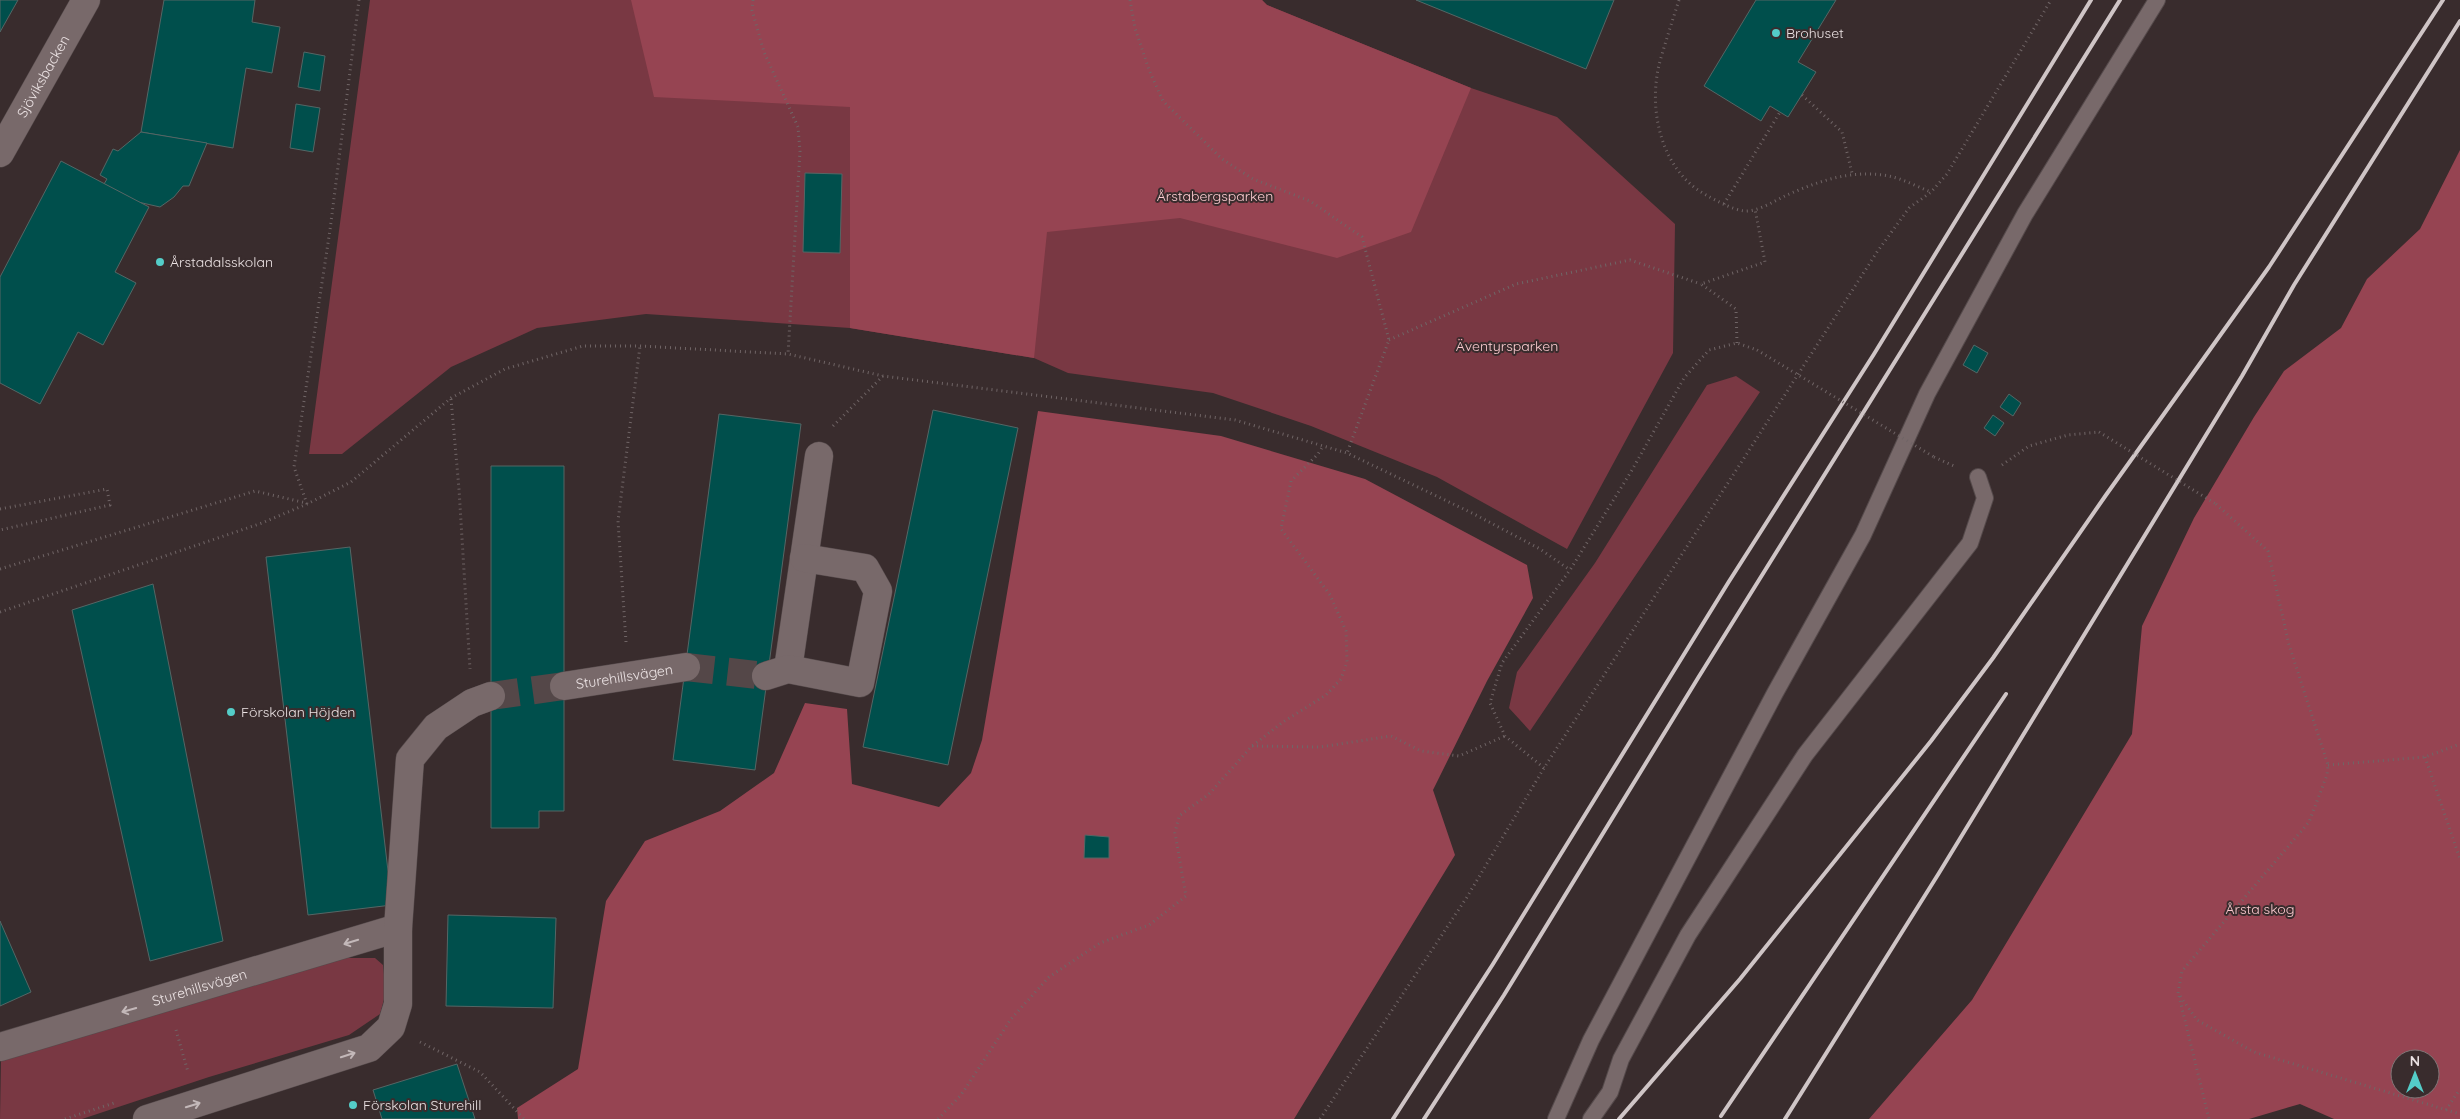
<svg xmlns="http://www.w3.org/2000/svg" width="2460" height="1119" font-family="Quicksand,sans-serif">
	<rect width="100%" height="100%" fill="#392c2d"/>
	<g fill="#793843">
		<polygon points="370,0 1262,0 1267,5 1471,88 1557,117 1675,224 1673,353 1567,549 1437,477 1311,426 1213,393 1068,373 1034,358 850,328 646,314 537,328 451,367 342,454 309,454"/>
		<polygon points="1736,376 1760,392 1530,731 1509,708 1517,672 1595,563 1707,385"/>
		<polygon points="327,958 375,958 383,965 386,992 380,1014 349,1035 209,1077 82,1119 0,1119 1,1059"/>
	</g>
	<g fill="#964452" fill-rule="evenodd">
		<polygon points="631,0 1262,0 1267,5 1471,88 1411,232 1337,258 1180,218 1047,232 1034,358 850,328 850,107 654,97"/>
		<path d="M2460 150V1119H2334L2300 1104 2249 1119H1869L1972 1000 2132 734 2142 626 2194 518 2254 417 2284 371 2341 328 2367 279 2420 229ZM2400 1059H2430V1089H2400Z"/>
		<polygon points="1038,411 1221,436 1365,479 1527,565 1533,598 1487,681 1433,790 1455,855 1294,1119 518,1119 517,1108 578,1069 606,901 645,841 720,811 774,773 805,703 847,709 852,784 939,807 971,773 982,740"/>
	</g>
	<g fill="#004f4c" stroke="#556665">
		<polygon points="0,0 18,0 0,32"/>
		<polygon points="164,0 255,0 252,22 280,27 272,73 246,68 233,148 141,132"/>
		<polygon points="1416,0 1614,0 1586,69"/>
		<polygon points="1756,0 1836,0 1798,62 1816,72 1788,117 1770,106 1761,121 1704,86"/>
		<polygon points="304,52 325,56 320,91 298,87"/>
		<polygon points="296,104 320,108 313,152 290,148"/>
		<polygon points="141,132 207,143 189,186 183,186 174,197 160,207 138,202 104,184 107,179 100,175 113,149 118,151"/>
		<polygon points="61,161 149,207 115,272 136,283 103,345 78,332 40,404 0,383 0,277"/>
		<polygon points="805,173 842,174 840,253 803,252"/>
		<polygon points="1974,345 1988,353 1977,373 1963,365"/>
		<polygon points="2009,394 2021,403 2013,416 2000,407"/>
		<polygon points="933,410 1018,428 948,765 863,747"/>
		<polygon points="719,414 801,424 755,770 673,760"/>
		<polygon points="1993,415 2004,423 1995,436 1984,428"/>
		<polygon points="491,466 564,466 564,811 539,811 539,828 491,828"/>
		<polygon points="350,547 392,905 308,915 266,557"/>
		<polygon points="153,584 223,941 150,961 72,610"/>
		<polygon points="1085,835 1109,837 1109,858 1084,858"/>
		<polygon points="448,915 556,918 553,1008 446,1006"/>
		<polygon points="0,921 31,992 0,1006"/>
		<polygon points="457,1064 475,1119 382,1119 373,1090"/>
	</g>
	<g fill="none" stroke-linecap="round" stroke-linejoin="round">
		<g stroke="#544748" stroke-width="28" stroke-dasharray="28 14" stroke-linecap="butt">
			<polyline points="686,667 766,676"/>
			<polyline points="491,696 564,686"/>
		</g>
		<defs>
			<g id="lane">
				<polyline points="1556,1119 1591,1040 1775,693 1863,535 1927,394 2025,214 2157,0"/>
				<polyline points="1591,1119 1610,1092 1621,1059 1688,935 1805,755 1970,543 1985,498 1978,477"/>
			</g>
			<g id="street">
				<polyline points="788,669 819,456"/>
				<polyline points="766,676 788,669 860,683 878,591 865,568 804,558"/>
				<path id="s1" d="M564 686 686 667"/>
				<path id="s2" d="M0 1047 398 928"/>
				<polyline points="147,1119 369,1048 391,1027 398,1004 398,928 410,759 436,727 472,703 491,696"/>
			</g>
			<g id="secondary">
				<path id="s3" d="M0 153 86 0"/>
			</g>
		</defs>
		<use href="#lane" stroke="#554a4b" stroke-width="18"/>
		<use href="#street" stroke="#554a4b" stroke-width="29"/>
		<use href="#secondary" stroke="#554a4b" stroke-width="29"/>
		<g stroke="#706566" stroke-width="3" stroke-dasharray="1 4" stroke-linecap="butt">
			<polyline points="753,0 752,10 764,52 798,127 800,151 788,354"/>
			<polyline points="1130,0 1135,28 1149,70 1163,101 1222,159 1253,179 1310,201 1362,237 1389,340 1347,453"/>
			<path d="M1679 0C1672 22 1665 43 1659 65 1648 112 1662 171 1706 195 1717 201 1731 209 1744 211 1758 212 1774 201 1787 195 1819 181 1852 169 1889 176 1903 179 1918 187 1931 192"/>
			<polyline points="1802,95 1842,132 1852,173"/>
			<polyline points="1724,204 1780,112"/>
			<polyline points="1389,340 1516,284 1630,260 1701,284"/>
			<polyline points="1737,343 1736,309 1701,284 1765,262 1755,209"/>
			<polyline points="451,399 459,489 470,669"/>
			<polyline points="833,426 883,376"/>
			<polyline points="1934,457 1954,466"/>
			<polyline points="2002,465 2029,446 2068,435 2099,432"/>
			<polyline points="307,504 294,467 330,230 359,0"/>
			<polyline points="2216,504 2268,551 2289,645 2328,765 2327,775 2309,822 2182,971 2178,993 2197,1020 2254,1052 2460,1114"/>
			<polyline points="0,509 107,489 110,505 0,530"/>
			<polyline points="0,569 255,491 306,503"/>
			<polyline points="0,612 262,523 307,504 351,482 451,398 505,369 583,346 640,346 788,354 883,376 1235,420 1347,453 1474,514 1540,549 1570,570"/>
			<polyline points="626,642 618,521 640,346"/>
			<polyline points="1252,746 1320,747 1391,736 1421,751 1459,756 1505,736"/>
			<polyline points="2425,757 2460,859"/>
			<polyline points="2328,765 2425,757 2460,744"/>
			<polyline points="1544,768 1505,736 1490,703 1502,663 1570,570 1632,470 1684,378 1709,350 1737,343 1757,350"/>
			<polyline points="2179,996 2209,1119"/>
			<polyline points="176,1030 188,1072"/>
			<polyline points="420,1042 480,1072 524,1119"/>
			<polyline points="2446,1110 2460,1089"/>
			<polyline points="65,1119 117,1102"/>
			<polyline points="938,1119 961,1095 1011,1019 1049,977 1100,943 1149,925 1186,896 1175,833 1179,816 1209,794 1252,746 1283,722 1326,695 1341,679 1347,662 1346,631 1330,595 1281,529 1291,481 1318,454 1323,446"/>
			<polyline points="1320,1119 1467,897 1544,768 1877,252 1909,208 1931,192 1947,174 2051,0"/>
		</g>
		<use href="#lane" stroke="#78696a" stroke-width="16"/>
		<use href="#street" stroke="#78696a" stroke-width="28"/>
		<use href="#secondary" stroke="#78696a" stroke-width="28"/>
		<g stroke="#cfc5c6" stroke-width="4">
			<polyline points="1721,1116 2006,694"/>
			<polyline points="1393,1119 1493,964 1728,583 1874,354 2091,0"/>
			<polyline points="1424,1119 1504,995 1698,678 2120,0"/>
			<polyline points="1619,1119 1740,979 1931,741 1993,658 2106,495 2269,267 2443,0"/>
			<polyline points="1785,1119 1939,873 2242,376 2294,285 2460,21"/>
		</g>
		<g stroke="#706566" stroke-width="3" stroke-dasharray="1 4" stroke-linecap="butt">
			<polyline points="1757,350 1934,457"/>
			<polyline points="2099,432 2216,504"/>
		</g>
	</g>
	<defs><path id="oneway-shaft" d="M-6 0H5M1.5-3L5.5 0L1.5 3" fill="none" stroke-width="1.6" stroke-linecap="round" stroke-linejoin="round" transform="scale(1.25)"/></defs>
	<g stroke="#c3b8b9">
		<use href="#oneway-shaft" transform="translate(351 942) rotate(163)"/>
		<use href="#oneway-shaft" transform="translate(129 1010) rotate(164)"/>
		<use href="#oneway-shaft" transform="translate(348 1055) rotate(-18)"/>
		<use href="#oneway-shaft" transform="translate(193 1105) rotate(-17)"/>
	</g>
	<g fill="#54cdc8" stroke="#392c2d" stroke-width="2">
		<circle cx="1776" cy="33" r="5"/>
		<circle cx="160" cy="262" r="5"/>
		<circle cx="231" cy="712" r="5"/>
		<circle cx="353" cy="1105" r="5"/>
	</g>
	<g text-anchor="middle" stroke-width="4" stroke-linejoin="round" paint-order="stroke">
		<g font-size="14" fill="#ebe2e3" stroke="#392c2d" text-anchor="start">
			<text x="1786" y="38">Brohuset</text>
			<text x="170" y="267">Årstadalsskolan</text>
			<text x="241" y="717">Förskolan Höjden</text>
			<text x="363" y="1110">Förskolan Sturehill</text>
		</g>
		<g font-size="14" fill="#ebe2e3" stroke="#392c2d">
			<text dy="5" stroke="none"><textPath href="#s3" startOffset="88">Sjöviksbacken</textPath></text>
			<text dy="5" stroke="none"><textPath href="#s1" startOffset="61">Sturehillsvägen</textPath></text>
			<text dy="5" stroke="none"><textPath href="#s2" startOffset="208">Sturehillsvägen</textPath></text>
		</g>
		<g font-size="14" fill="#fdccd1" stroke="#392c2d">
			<text x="1215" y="201">Årstabergsparken</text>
			<text x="1507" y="351">Äventyrsparken</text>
			<text x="2260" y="914">Årsta skog</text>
		</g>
	</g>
	<g transform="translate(2415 1074)"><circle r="24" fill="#392c2d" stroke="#807576"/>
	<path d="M0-4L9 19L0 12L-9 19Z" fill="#54cdc8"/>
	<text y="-8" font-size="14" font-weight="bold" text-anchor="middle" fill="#ebe2e3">N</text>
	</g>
</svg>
